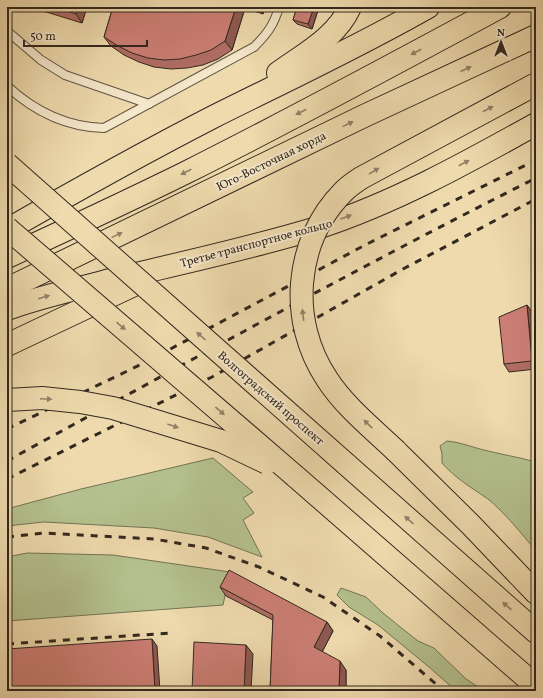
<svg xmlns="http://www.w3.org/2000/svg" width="543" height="698" font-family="Vollkorn,serif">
	<rect width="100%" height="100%" fill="#eedaad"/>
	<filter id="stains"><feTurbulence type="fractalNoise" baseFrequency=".005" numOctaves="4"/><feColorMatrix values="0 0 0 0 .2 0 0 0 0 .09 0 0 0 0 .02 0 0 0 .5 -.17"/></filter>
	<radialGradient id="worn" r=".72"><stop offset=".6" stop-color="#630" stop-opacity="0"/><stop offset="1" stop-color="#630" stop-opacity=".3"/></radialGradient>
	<g fill="#b4c18e" stroke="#737456">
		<path d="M447 441C459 442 469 446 480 449 499 454 518 457 536 462V551C521 533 506 514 488 499 472 488 455 478 442 463V454L440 446Z"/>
		<polygon points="213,458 253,492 243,498 254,513 243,520 262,557 208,537 154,528 44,522 7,526 7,510 14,507 81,489"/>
		<polygon points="27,553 113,555 230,572 223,605 7,621 7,557"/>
		<polygon points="341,588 366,597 383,613 404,630 418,641 434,648 466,679 484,691 456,691 455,690 429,667 378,625 349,607 337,595"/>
	</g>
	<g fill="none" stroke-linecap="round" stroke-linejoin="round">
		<defs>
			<g id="lane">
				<polyline points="7,31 41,60 65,75 149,104"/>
				<path d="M7 86C34 111 67 127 104 128L254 47C267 34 274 25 279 7"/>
			</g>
			<g id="primary">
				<path d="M278 73C304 54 336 38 350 7"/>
				<path d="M7 230C75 191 143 153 213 117 285 81 358 47 428 7"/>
				<path d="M7 257C66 230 126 202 185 173 291 120 396 63 500 7"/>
				<polyline points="7,289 364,116 536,36"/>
				<path d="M7 309C39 297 73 290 106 281 177 264 248 249 317 228 394 203 466 163 536 124"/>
				<polyline points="7,345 136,284"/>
				<polyline points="396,451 471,525 536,593"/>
				<polyline points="346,464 536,632"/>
				<polyline points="295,476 536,686"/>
			</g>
		</defs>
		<use href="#lane" stroke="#615442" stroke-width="10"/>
		<use href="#primary" stroke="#32281f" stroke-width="24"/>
		<use href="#lane" stroke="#f4e7ca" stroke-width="8"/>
		<use href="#primary" stroke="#eedaad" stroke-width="22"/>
		<g stroke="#32281f" stroke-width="3" stroke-dasharray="7 7" stroke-linecap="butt">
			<polyline points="7,429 146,362 367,244 536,160"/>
			<path d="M7 461C182 365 357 268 536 178"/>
			<polyline points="7,479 212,377 403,269 536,199"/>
			<polyline points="7,537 43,533 154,539 206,548 259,567 323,597 380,636 444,691"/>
			<polyline points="7,644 171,633"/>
		</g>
		<defs>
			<g id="primary-bridge">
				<polyline points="7,164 346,464"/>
				<polyline points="7,228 295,476"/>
				<polyline points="7,400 42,398 80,402 113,408 221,441 267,463"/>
				<path d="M396 451C373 429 345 407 327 379 288 321 294 241 344 191 349 186 355 182 361 178L536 84"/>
			</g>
		</defs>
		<use href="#primary-bridge" stroke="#32281f" stroke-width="24" stroke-linecap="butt"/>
		<use href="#primary-bridge" stroke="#eedaad" stroke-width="22"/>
	</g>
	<g fill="#af6c64" stroke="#32281f">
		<polygon points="30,7 87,7 82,23"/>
		<polygon points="113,7 265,7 263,14 245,8 232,50 218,59 203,65 187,68 171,69 154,67 139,62 124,55 111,46 104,37"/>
		<polygon points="297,7 319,7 312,29 297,24 293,20"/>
		<polygon points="527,305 532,312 536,354 536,369 509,372 504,364"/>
		<polygon points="220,587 327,622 333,631 322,652 346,670 346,691 270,691 273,620 226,596"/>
	</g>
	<g fill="#8e5851" stroke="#32281f">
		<polygon points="78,7 87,7 82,23 76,14"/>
		<polygon points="236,7 244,7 245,8 232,50 225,41"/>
		<polygon points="259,7 265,7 263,14"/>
		<polygon points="314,7 319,7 312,29 308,24"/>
		<polygon points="527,305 532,312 536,354 536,366 532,361"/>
		<polygon points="327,622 333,631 320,656 314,647"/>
		<polygon points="152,639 157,646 160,691 155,691"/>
		<polygon points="246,645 253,654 251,691 244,691"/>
		<polygon points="340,661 346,670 346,691 339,691"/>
	</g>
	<g fill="#cb7e74" stroke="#32281f">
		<polygon points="54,7 78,7 76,14"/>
		<polygon points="113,7 236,7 225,41 211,50 196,55 180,59 164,60 148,58 132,53 118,46 104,37"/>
		<polygon points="297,7 314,7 308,24 293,20"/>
		<polygon points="527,305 532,361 504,364 499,317"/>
		<polygon points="229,570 327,622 314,647 340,661 339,691 270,691 273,615 220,587"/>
		<polygon points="152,639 155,691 7,691 7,649"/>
		<polygon points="194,642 246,645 244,691 192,691"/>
	</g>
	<defs><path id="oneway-solid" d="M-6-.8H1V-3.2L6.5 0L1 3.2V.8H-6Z"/></defs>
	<g fill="#908166">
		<use href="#oneway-solid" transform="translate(416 52) rotate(152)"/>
		<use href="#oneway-solid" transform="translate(466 69) rotate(-25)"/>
		<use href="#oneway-solid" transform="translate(488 109) rotate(-28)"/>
		<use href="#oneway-solid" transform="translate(301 112) rotate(153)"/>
		<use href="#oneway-solid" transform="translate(348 124) rotate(-26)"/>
		<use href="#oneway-solid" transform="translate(464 163) rotate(-28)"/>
		<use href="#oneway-solid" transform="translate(374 171) rotate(-31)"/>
		<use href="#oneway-solid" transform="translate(186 172) rotate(153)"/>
		<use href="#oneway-solid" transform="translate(346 217) rotate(-20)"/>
		<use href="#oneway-solid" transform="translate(117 235) rotate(-26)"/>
		<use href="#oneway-solid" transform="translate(44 297) rotate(-16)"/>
		<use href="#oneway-solid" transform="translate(303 315) rotate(-97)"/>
		<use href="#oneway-solid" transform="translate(121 326) rotate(41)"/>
		<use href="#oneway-solid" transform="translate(201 336) rotate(-139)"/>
		<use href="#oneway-solid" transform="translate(46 399) rotate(3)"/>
		<use href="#oneway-solid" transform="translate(220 411) rotate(41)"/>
		<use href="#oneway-solid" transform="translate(368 424) rotate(-136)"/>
		<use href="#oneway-solid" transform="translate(173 426) rotate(19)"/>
		<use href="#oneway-solid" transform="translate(409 520) rotate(-139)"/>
		<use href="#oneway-solid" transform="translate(507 606) rotate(-139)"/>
	</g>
	<g text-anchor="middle" stroke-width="4" stroke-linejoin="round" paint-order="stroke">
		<g font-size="12" fill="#32281f" stroke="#f4e7ca">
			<text transform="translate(271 161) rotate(-26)" y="4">Юго-Восточная хорда</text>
			<text transform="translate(256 243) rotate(-15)" y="4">Третье транспортное кольцо</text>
			<text transform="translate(271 398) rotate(41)" y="4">Волгоградский проспект</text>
		</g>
	</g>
	<rect width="543" height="698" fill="none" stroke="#eedaad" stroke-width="24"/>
	<rect x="8" y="8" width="527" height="682" fill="none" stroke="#32281f" stroke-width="2"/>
	<rect x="12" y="12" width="519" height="674" fill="none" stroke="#32281f"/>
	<g transform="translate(501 42)" stroke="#f4e7ca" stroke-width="3" paint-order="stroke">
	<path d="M0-3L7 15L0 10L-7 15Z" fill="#32281f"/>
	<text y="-6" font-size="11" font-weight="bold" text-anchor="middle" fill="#32281f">N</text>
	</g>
	<path d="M24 40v6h123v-6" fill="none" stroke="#32281f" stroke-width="2"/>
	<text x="30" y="40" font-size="12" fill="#32281f" stroke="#f4e7ca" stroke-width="3" paint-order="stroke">50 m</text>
	<rect width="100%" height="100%" filter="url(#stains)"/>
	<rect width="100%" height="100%" fill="url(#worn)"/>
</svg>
